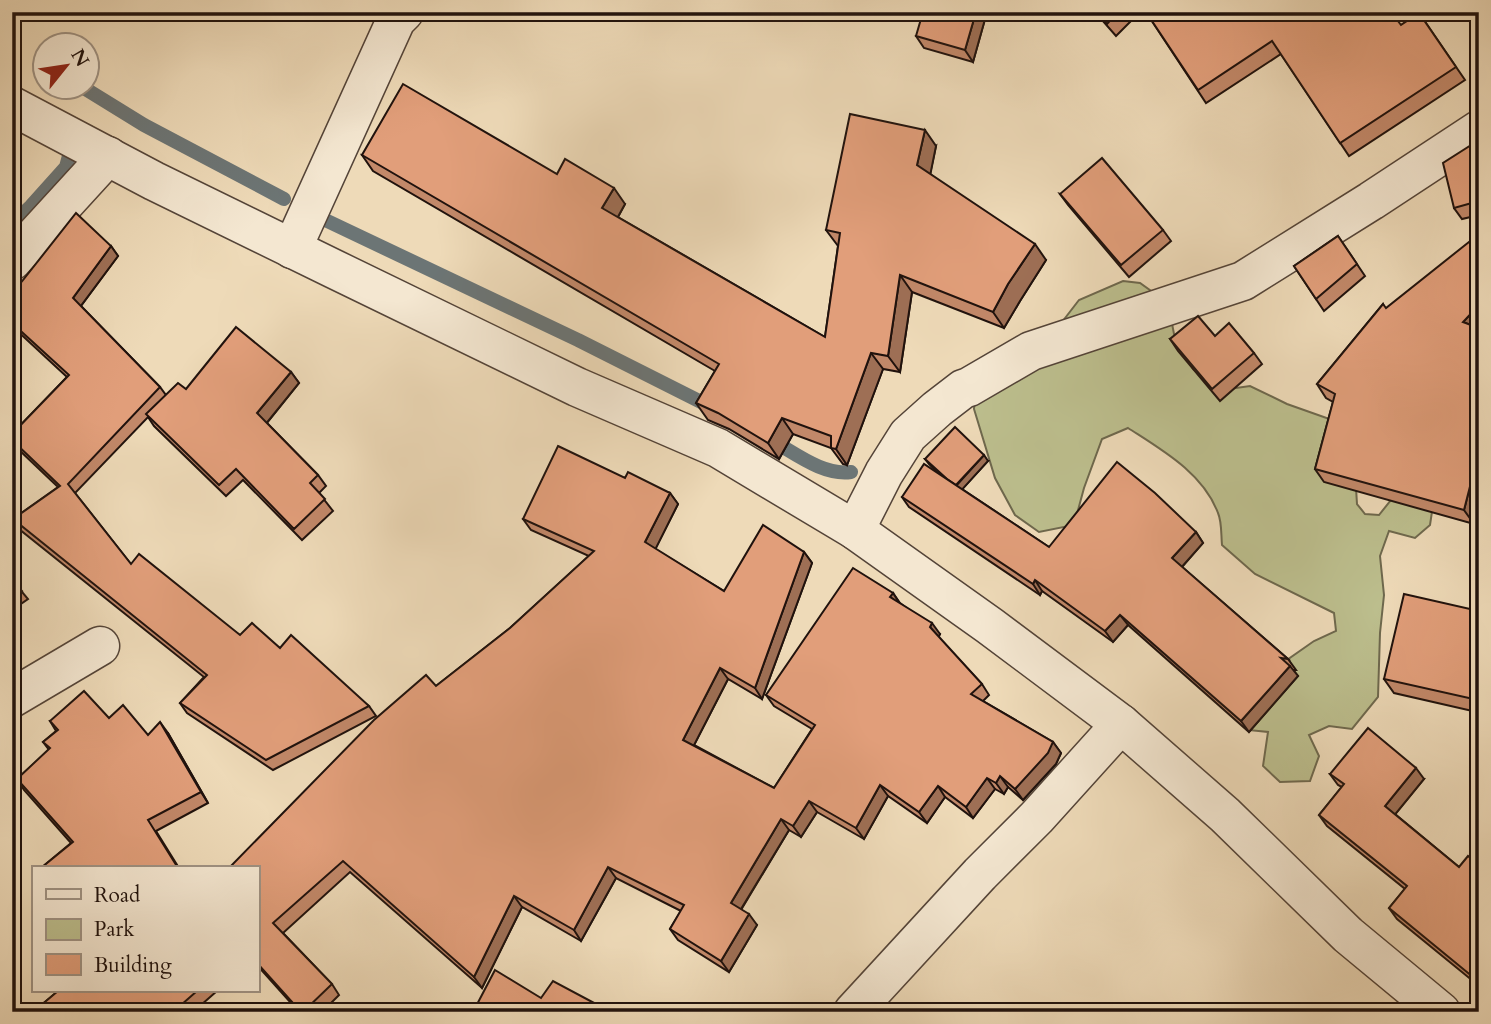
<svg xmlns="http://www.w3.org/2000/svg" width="1491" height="1024" font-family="Cardo,serif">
	<rect width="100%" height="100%" fill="#eedab8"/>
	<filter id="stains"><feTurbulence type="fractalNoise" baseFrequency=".00286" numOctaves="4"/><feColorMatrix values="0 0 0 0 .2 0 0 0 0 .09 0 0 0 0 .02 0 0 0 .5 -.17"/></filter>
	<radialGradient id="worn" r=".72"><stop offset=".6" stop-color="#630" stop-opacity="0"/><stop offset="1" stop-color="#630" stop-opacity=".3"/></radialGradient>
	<path fill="#bcbe8d" stroke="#6e684d" stroke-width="2" d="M1123 281 1140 283 1168 303 1174 334 1193 369 1222 390 1250 386 1287 404 1338 422 1356 488 1357 504 1365 514 1379 515 1399 490 1433 505 1430 525 1415 538 1389 531 1380 556 1384 595 1380 633 1378 697 1352 729 1329 726 1309 735 1319 756 1310 781 1280 782 1263 766 1268 732 1248 730 1277 667 1314 641 1336 631 1334 613 1255 574 1222 545C1221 535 1222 522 1218 513 1203 473 1162 450 1128 428L1102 439 1084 488 1074 525 1039 532 1015 515 995 478 974 409 977 372 1062 322 1079 300Z"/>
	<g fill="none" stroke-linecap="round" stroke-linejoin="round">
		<g stroke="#6c7575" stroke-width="14">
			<polyline points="44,62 46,63"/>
			<polyline points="84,88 144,125 284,199"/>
			<polyline points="321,218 578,340 713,408"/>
			<polyline points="12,224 31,206 66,167 70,152 59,144"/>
			<path d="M771 440C795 453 823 476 851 472"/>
		</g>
		<defs>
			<g id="minor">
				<polyline points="12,106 154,181 334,269 577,387 718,448 855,530 990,626 1121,724 1225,815 1348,935 1441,1012"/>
				<polyline points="292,249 396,20 404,12"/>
				<polyline points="12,261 108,156"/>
				<polyline points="855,530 884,473 908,435 937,409 963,389 969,387 1031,351 1243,281 1371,201 1479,130"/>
				<polyline points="12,698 100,646"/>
				<polyline points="853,1012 980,874 1037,817 1121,724"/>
			</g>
		</defs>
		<use href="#minor" stroke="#544438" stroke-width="41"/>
		<use href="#minor" stroke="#f4e7d1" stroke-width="38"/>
	</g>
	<g fill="#c28869" stroke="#20120d" stroke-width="2">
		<polygon points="987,12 973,62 924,48 916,36"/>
		<polygon points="1095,12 1140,12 1116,36"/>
		<polygon points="1146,12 1401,25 1419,13 1465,80 1349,156 1281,54 1206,103"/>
		<polygon points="1479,140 1479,215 1462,219 1454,208"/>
		<polygon points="936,146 930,174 1046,260 1020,301 1004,328 912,292 900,372 883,369 847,465 843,464 831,448 793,434 779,459 729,429 708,420 696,403 715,371 373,171 362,155 557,174 625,204 618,217 825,337 838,246 826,230"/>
		<polygon points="1060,194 1163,230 1171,241 1129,277 1068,205"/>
		<polygon points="1338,236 1365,276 1324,311 1294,266"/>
		<polygon points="111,246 118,256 81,306 160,387 166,395 186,389 291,372 299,383 267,423 318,475 326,486 319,493 333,511 302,540 243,480 226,496 154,426 148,417 75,493 131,564 240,635 280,648 369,706 376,716 273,770 187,713 180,703 204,677 19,529 13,519 58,487 16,447 12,441 12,434 67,377 12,326 12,294"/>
		<polygon points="1383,304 1474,524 1324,482 1315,469 1333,402 1326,398 1317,384"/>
		<polygon points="1215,336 1254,353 1262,364 1220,401 1178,351 1170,339"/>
		<polygon points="925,459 988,461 962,489 1049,547 1196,532 1203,543 1182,567 1288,659 1296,670 1293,670 1298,676 1249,732 1128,625 1113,642 1042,591 1040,595 909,507 902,497 939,474 929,464"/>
		<polygon points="625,478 670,493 678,504 655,549 724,591 804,552 812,563 762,699 728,679 694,745 774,788 812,729 774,706 766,695 893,593 900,603 940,634 938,637 982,684 989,695 983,701 1053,742 1061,753 1056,764 1023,800 1008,787 1004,794 995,789 973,818 945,797 927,823 888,796 864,839 817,812 801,837 789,830 741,910 757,925 729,972 678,940 670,929 681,911 616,878 581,941 522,907 482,988 350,872 283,933 332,984 339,995 322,1012 299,1012 257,965 257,868 436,686 510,628 589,556 531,530 523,519"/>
		<polygon points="12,580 28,599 12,610"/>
		<polygon points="1479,611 1479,768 1473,760 1477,712 1394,693 1384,679"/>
		<polygon points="109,718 148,735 168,733 208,803 156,831 179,868 41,868 71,843 24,790 17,779 49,750 43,742 56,731 50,721"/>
		<polygon points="1330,774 1424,779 1395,814 1459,867 1479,865 1479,986 1397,919 1389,908 1405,889 1327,826 1319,815 1342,787 1338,785"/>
		<polygon points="58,991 217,991 193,1012 33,1012"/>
	</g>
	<g fill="#9e6f55" stroke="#20120d" stroke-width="2">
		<polygon points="976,12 987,12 973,62 965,50"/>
		<polygon points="925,130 936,146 929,181 917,165"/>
		<polygon points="614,188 625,204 614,224 602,208"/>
		<polygon points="1035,244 1046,260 1020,301 1004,328 993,312 1008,284"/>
		<polygon points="111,246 118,256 80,307 73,298"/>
		<polygon points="900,275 912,292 900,372 888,356"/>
		<polygon points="1479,305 1479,329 1463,322"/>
		<polygon points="871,353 883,369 847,465 836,449"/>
		<polygon points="291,372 299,383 265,425 257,413"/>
		<polygon points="782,418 793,434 779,459 768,443"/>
		<polygon points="1479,451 1479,503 1474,524 1464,510"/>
		<polygon points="984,455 988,461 959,493 955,487"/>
		<polygon points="670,493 678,504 653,554 645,542"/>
		<polygon points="1196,532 1203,543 1180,569 1172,558"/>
		<polygon points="804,552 812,563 762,699 755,688"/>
		<polygon points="1035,580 1042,591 1040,595 1033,584"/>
		<polygon points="893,593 900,604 890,597"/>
		<polygon points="1120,615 1128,625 1113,642 1105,631"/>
		<polygon points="932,623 940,634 938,638 930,627"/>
		<polygon points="1290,666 1298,676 1249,732 1241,721"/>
		<polygon points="720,668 728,679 691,751 683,740"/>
		<polygon points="160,722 168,733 208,803 201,792"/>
		<polygon points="1053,742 1061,753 1056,764 1023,800 1015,789"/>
		<polygon points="1416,768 1424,779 1393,817 1385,806"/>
		<polygon points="1000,776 1008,787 1004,794 996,783"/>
		<polygon points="987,778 995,789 973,818 966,807"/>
		<polygon points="880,785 888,796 864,839 856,828"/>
		<polygon points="938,786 945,797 927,823 919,812"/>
		<polygon points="809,801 817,812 801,837 793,826"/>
		<polygon points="781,819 789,830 738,914 731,903"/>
		<polygon points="608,867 616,878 581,941 574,930"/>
		<polygon points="514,896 522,907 482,988 474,977"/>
		<polygon points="749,914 757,925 729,972 721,961"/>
	</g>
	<g fill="#e19e7a" stroke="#20120d" stroke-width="2">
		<polygon points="923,12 976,12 965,50 916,36"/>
		<polygon points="1097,12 1118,12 1107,24"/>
		<polygon points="1146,12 1391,12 1401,25 1419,13 1456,67 1340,143 1272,41 1198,90"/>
		<polygon points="403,84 557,174 565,159 614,188 602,208 825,337 840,233 826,230 850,114 925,130 917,165 1035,244 1008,284 993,312 900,275 888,356 871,353 836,449 831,448 831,436 782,418 768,443 718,413 696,403 719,364 362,155"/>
		<polygon points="1479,140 1479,201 1454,208 1443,163"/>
		<polygon points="1102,158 1163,230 1121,265 1060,194"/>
		<polygon points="76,213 111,246 73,298 160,387 68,484 131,564 139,554 240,635 252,623 280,648 291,635 369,706 266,760 180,703 207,675 13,519 60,486 12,440 12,434 69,375 12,323 12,294"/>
		<polygon points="1479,234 1479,305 1463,322 1479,328 1479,451 1464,510 1315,469 1335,394 1317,384 1383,304 1386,308"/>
		<polygon points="1338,236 1357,264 1316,299 1294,266"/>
		<polygon points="1198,316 1215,336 1229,323 1254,353 1212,389 1170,339"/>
		<polygon points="236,327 291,372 257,413 318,475 310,483 325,499 294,529 236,469 219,485 146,414 178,383 186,389"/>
		<polygon points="955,427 984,455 956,485 947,479 925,459"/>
		<polygon points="558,446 625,478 628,472 670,493 645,542 724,591 763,525 804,552 755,688 720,668 683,740 774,788 815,725 766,695 853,568 893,593 890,597 932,623 930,627 982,684 971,694 1053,742 1048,753 1015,789 1000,776 996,783 987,778 966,807 938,786 919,812 880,785 856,828 809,801 793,826 781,819 731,903 749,914 721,961 670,929 684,905 608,867 574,930 514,896 474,977 343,861 273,923 332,984 303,1012 301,1012 257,963 257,868 229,868 374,720 426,675 436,686 510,628 594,551 523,519"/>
		<polygon points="1117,462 1155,493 1196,532 1172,558 1288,659 1281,658 1290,666 1241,721 1120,615 1105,631 1035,580 1033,584 902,497 924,464 1049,547"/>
		<polygon points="12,580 22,591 12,598"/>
		<polygon points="1404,594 1479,611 1479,760 1473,760 1478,700 1384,679"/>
		<polygon points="84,691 109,718 123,705 148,735 160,722 201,792 148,820 178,868 41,868 73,842 17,779 50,748 43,742 58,730 50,721"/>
		<polygon points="1368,728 1416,768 1385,806 1459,867 1468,856 1479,865 1479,982 1389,908 1407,886 1319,815 1344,784 1330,774"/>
		<polygon points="495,970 541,998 553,981 611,1012 473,1012"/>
		<polygon points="58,991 197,991 173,1012 33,1012"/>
	</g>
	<rect width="1491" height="1024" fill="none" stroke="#eedab8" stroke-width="42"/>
	<rect x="14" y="14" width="1463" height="996" fill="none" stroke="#20120d" stroke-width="3.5"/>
	<rect x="21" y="21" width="1449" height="982" fill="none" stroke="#20120d" stroke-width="2"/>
	<rect x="32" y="866" width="228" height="126" fill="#f4e7d1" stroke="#9f9283" stroke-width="2"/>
	<rect x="46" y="889" width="35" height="10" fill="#f4e7d1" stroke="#9f9283" stroke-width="2"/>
	<text x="94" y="902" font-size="21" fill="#20120d">Road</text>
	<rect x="46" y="919" width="35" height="21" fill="#bcbe8d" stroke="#9f9283" stroke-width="2"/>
	<text x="94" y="936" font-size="21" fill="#20120d">Park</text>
	<rect x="46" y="954" width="35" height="21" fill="#e19e7a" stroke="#9f9283" stroke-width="2"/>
	<text x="94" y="972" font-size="21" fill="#20120d">Building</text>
	<g transform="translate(66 66) rotate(60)"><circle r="33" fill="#f4e7d1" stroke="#9f9283" stroke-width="2"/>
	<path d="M0-5L12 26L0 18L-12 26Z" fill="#8f2418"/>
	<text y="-10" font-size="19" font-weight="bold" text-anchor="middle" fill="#20120d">N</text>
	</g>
	<rect width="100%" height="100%" filter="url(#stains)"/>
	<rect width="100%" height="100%" fill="url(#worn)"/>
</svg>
